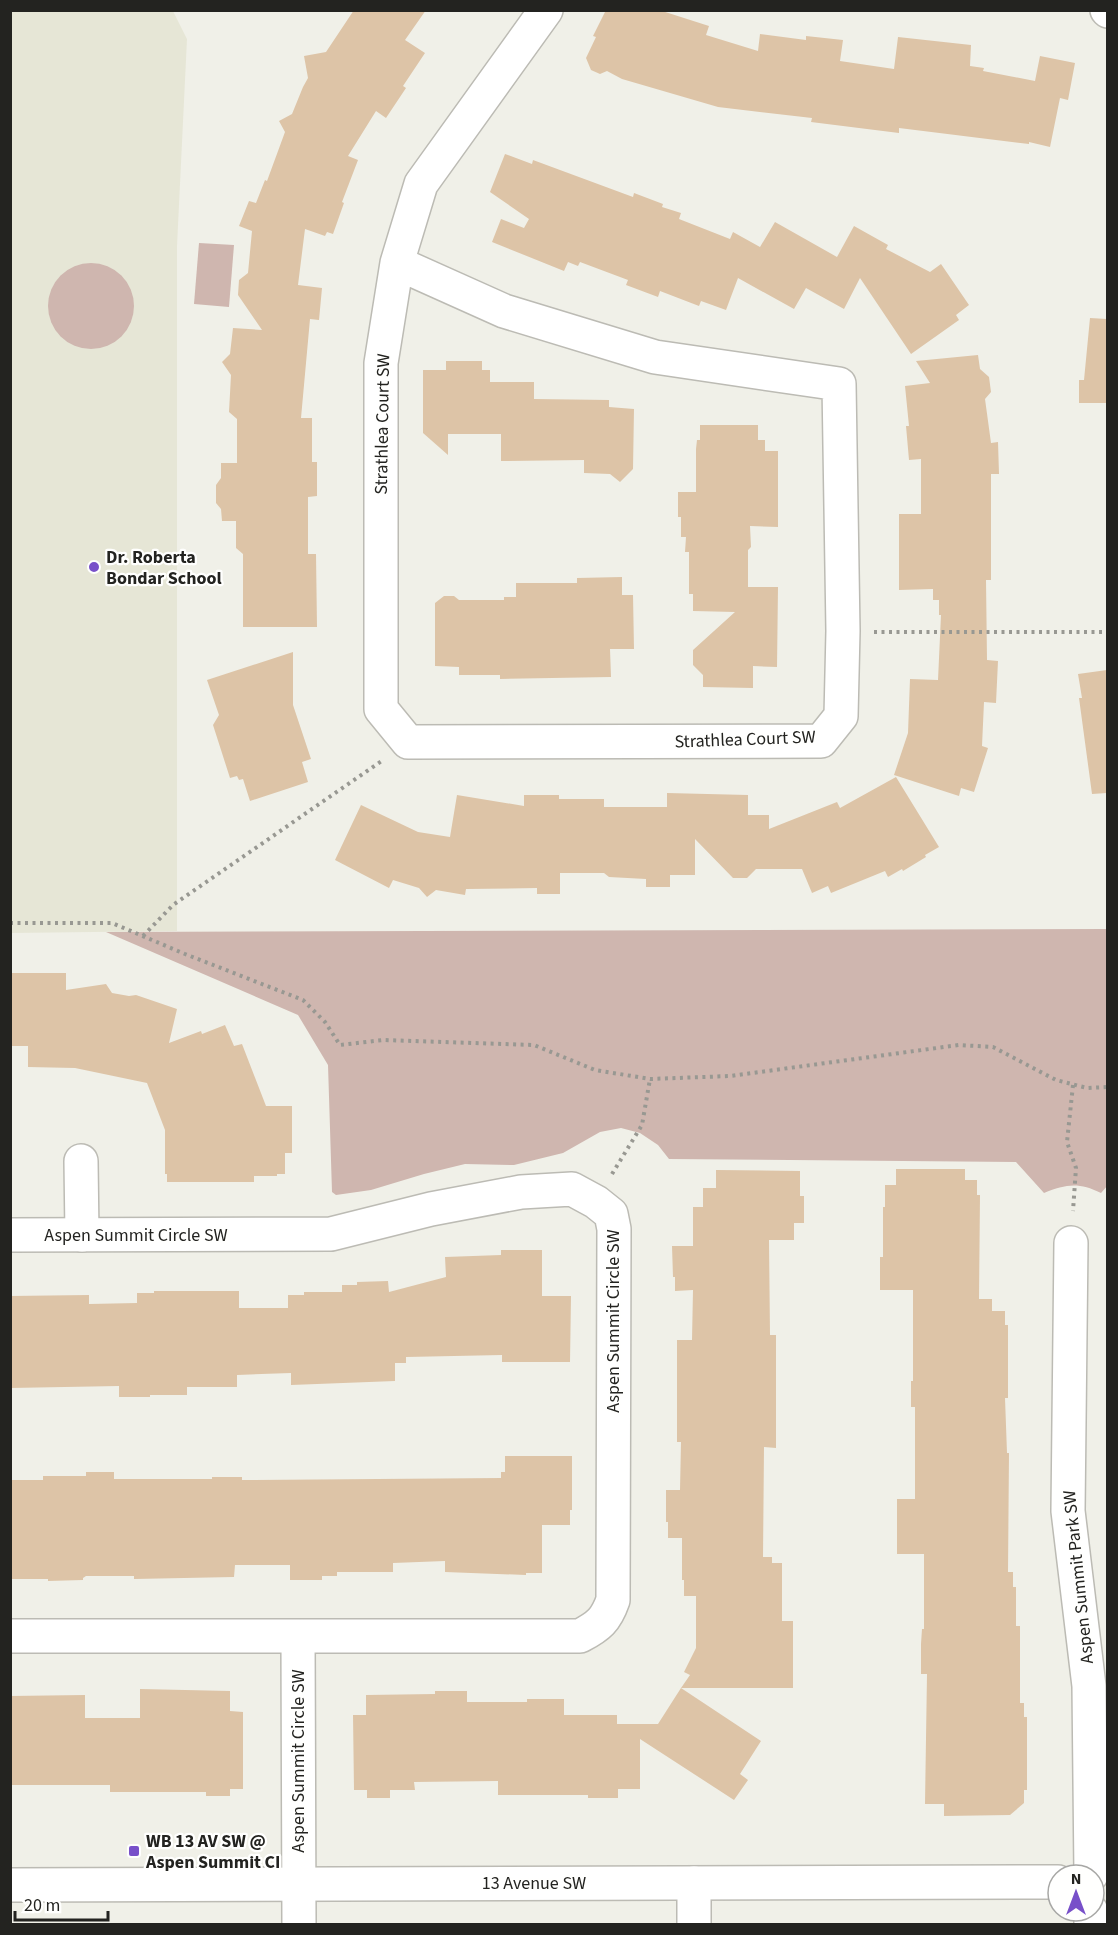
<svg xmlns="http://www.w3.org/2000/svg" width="1118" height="1935" font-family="'Source Sans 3',sans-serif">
	<rect width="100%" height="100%" fill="#f0f0e8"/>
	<polygon fill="#e6e6d6" points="10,11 173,11 187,39 177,246 177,931 11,933"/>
	<g fill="#cfb6af">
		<polygon points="199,243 234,245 229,307 194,304"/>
		<circle cx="91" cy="306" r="43"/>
		<path d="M1107 929 1108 1185 1101 1193C1079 1182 1066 1184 1044 1193L1016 1162 669 1159 658 1145 640 1133 621 1128 600 1132 563 1153 514 1165 465 1164 424 1174 371 1190 336 1195 332 1192 328 1065 298 1015 106 932Z"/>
	</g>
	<g fill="#ddc4a7">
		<polygon points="354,10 426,10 405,40 425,53 403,86 406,88 386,118 376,111 348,156 358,160 342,202 344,203 333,234 327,232 325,236 305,229 298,285 322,288 319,320 310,319 301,418 312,418 312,462 317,462 317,496 308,497 308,554 316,554 317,627 243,627 243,554 236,548 236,521 222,521 221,509 216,503 216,485 221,478 221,463 237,463 237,419 229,412 231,375 222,362 230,354 233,328 262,330 238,295 239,280 248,273 252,231 239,226 249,201 256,203 265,180 267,181 285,132 279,121 292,114 303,87 308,78 304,56 326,52"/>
		<polygon points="606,10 659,10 709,26 706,35 758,51 760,34 806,40 806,36 843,40 840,61 894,69 898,37 971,45 970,66 984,68 983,71 1035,81 1040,56 1075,63 1068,100 1060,98 1050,147 1029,142 1029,144 899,128 899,133 811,122 812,118 718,107 622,79 607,71 600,74 591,70 586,58 596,37 593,36"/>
		<polygon points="505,154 532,164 533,160 633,197 634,193 663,204 662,207 681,213 679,219 730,239 733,232 760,247 775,222 837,257 854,226 888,245 886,249 930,272 941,264 969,305 956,315 959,320 911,354 860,278 844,309 806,288 794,309 738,278 726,310 701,301 699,306 660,291 658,297 626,285 628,280 580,262 578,266 568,262 564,271 492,242 501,219 524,228 529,219 490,192"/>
		<polygon points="1090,318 1107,319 1107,403 1079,403 1079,380 1084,380"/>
		<polygon points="978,355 980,369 989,377 991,392 985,399 991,443 998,442 999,474 991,474 991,580 986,580 987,660 998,661 996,703 984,702 982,746 988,748 974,792 961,788 959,796 894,775 908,733 910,679 938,680 941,615 939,615 939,600 933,600 933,589 899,590 899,514 921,514 921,459 909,460 906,426 909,426 905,386 930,383 916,361"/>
		<polygon points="446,361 482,361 482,370 490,370 490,382 534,382 534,399 609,400 609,407 634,409 633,469 620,482 610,474 584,473 584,460 501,461 501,434 448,434 448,455 423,433 423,370 446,370"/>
		<polygon points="700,425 758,425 758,440 765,440 765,451 778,451 778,527 750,526 751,547 748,550 748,587 778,587 777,667 753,666 753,688 703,687 703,675 693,665 693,650 735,612 693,611 693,594 689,594 689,552 685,552 686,537 681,537 681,517 678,517 678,492 696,492 696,449 697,440 700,440"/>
		<polygon points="622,577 622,595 633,595 634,649 610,649 611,677 500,679 500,675 459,675 459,667 435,666 435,603 444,596 454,596 459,600 504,600 504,597 516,597 516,583 577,583 577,578"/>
		<polygon points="293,652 293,705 311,759 302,762 308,782 250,801 243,779 239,780 237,776 230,778 213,725 219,715 207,680"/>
		<polygon points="1107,670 1107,793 1092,794 1079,698 1082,698 1078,674"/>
		<polygon points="896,777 939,847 925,855 926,857 903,871 902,869 888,877 885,871 831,893 828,886 812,893 802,869 756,869 747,878 733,878 695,839 695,875 670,875 670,887 646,887 646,879 609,877 604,873 560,873 560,894 537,894 537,888 466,889 465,895 436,890 427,897 419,888 393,880 389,888 335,860 361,805 418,832 450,837 457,795 524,806 524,795 559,795 559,799 604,799 604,807 667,807 667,793 748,795 748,815 769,815 769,829 837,802 840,808"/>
		<polygon points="10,973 66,973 66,990 106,984 112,993 129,996 136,995 177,1009 169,1043 201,1031 202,1034 225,1025 234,1046 242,1044 266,1106 292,1106 292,1153 285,1153 285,1174 277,1174 277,1176 254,1176 254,1182 167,1182 167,1174 165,1174 165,1130 147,1083 75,1068 28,1067 28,1046 10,1046"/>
		<polygon points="896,1169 965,1169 965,1180 977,1180 977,1195 980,1195 979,1299 992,1299 992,1311 1005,1311 1005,1325 1008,1325 1008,1398 1005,1398 1007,1453 1009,1453 1008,1572 1013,1572 1013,1587 1016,1587 1016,1626 1020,1626 1020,1703 1024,1703 1024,1717 1027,1717 1027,1790 1024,1790 1024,1803 1010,1815 944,1816 944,1804 925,1804 927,1674 921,1674 921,1644 922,1629 924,1629 924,1554 897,1554 897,1499 915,1499 915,1407 911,1407 911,1381 913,1381 913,1290 880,1290 880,1257 883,1257 883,1207 885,1207 885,1185 896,1185"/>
		<polygon points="716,1170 800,1171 800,1196 804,1196 804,1223 794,1223 794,1240 769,1240 770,1335 776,1335 776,1448 764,1447 763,1557 772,1557 772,1563 782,1563 782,1621 793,1621 793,1688 681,1688 690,1675 684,1672 696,1648 696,1596 684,1596 684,1580 682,1580 682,1538 668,1538 668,1522 666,1522 666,1490 680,1490 681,1442 677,1442 677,1340 692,1340 693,1290 675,1291 675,1277 673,1277 672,1246 693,1246 693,1207 703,1207 703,1188 716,1188"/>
		<polygon points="501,1250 542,1250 542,1296 571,1296 570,1362 502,1362 502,1355 406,1357 406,1363 395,1363 395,1381 291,1385 291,1373 237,1375 237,1387 187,1387 187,1395 150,1395 150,1397 119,1397 119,1386 10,1388 10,1296 89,1295 89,1304 137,1303 137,1293 154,1293 154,1291 239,1291 239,1308 288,1308 288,1295 304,1295 304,1292 342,1292 342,1285 357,1285 357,1282 388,1281 389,1292 446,1277 445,1257 501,1255"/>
		<polygon points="505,1456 572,1456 572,1510 570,1510 570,1525 542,1525 542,1573 526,1573 526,1575 445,1572 445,1561 393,1563 393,1572 337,1572 337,1576 322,1576 322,1580 290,1580 290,1565 235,1565 234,1577 134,1579 134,1576 86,1576 83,1578 83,1580 48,1581 48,1579 10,1579 10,1480 43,1480 43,1476 86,1476 86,1472 114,1472 114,1479 212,1479 212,1477 242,1477 242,1480 501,1478 501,1472 505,1472"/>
		<polygon points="681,1688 761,1741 740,1774 748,1780 734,1800 640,1739 640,1789 618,1789 618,1798 588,1798 588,1795 498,1795 498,1781 414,1782 415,1790 390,1790 390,1798 367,1798 367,1790 354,1790 353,1715 366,1715 366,1695 435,1694 435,1691 467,1691 467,1702 527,1702 527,1699 564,1699 564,1715 617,1715 617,1724 658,1724"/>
		<polygon points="140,1689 230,1691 230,1711 243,1712 243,1789 230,1789 230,1796 206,1796 206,1792 110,1792 110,1785 10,1785 10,1696 85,1695 85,1718 140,1718"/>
	</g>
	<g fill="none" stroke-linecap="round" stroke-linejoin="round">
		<defs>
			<g id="minor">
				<polyline points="1107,10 1108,11"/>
				<polyline points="397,263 504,311 655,357 839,384 843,631 841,716 821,741 408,742 381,709 381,363 397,263 421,184 546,10"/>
				<polyline points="81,1161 82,1235"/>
				<path d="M10 1235 331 1234 431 1209 521 1192 572 1189 596 1202 611 1214 614 1229 613 1600C606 1620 599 1626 580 1636H10"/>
				<polyline points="1071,1243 1068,1511 1089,1686 1091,1875"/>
				<polyline points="298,1637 299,1924"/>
				<polyline points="694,1883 694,1924"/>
				<polyline points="10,1885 1058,1882"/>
				<polyline points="1091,1911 1091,1924"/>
			</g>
		</defs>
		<use href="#minor" stroke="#bcbbb4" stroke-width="36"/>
		<g stroke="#989892" stroke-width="4" stroke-dasharray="3 4.5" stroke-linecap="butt">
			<polyline points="874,632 1108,632"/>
			<polyline points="10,923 112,923 185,954 303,1000 325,1022 340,1045 383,1040 534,1045 595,1070 650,1079 730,1076 959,1045 993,1047 1056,1080 1087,1088 1108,1087"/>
			<polyline points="143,936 173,905 383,760"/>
			<polyline points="1073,1085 1067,1142 1076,1168 1073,1211"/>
			<polyline points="612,1174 642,1125 650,1079"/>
		</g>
		<use href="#minor" stroke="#fff" stroke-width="33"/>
	</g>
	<g fill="#7850c9" stroke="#fffffe" stroke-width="2">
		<circle cx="94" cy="567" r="6"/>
		<rect x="128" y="1845" width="12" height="12" rx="3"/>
	</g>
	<g text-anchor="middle" stroke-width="4.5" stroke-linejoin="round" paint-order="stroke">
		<g font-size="18" fill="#232320" stroke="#fffffe">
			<text transform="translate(382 424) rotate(-89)" y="6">Strathlea Court SW</text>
			<text transform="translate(745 739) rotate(-2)" y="6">Strathlea Court SW</text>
			<text x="136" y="1241">Aspen Summit Circle SW</text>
			<text transform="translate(613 1321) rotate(-90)" y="6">Aspen Summit Circle SW</text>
			<text transform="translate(1078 1577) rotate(-96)" y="6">Aspen Summit Park SW</text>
			<text transform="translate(298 1761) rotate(-90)" y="6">Aspen Summit Circle SW</text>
			<text x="534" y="1889">13 Avenue SW</text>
		</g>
		<g font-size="18" font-weight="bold" fill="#232320" stroke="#fffffe" text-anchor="start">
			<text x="106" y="563">Dr. Roberta<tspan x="106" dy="21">Bondar School</tspan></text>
			<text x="146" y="1847">WB 13 AV SW @<tspan x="146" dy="21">Aspen Summit CI</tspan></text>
		</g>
	</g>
	<rect width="1118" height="1935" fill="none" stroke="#232320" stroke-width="24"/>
	<g transform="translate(1076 1893)"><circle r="28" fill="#fffffe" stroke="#a7a7a5" stroke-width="1.5"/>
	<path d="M0-4.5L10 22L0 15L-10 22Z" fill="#7850c9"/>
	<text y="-9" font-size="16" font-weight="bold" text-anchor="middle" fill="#232320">N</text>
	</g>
	<path d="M15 1911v9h93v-9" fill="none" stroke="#232320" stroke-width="3"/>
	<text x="24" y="1911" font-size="18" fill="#232320" stroke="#fffffe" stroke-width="4.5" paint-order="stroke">20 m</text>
</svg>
